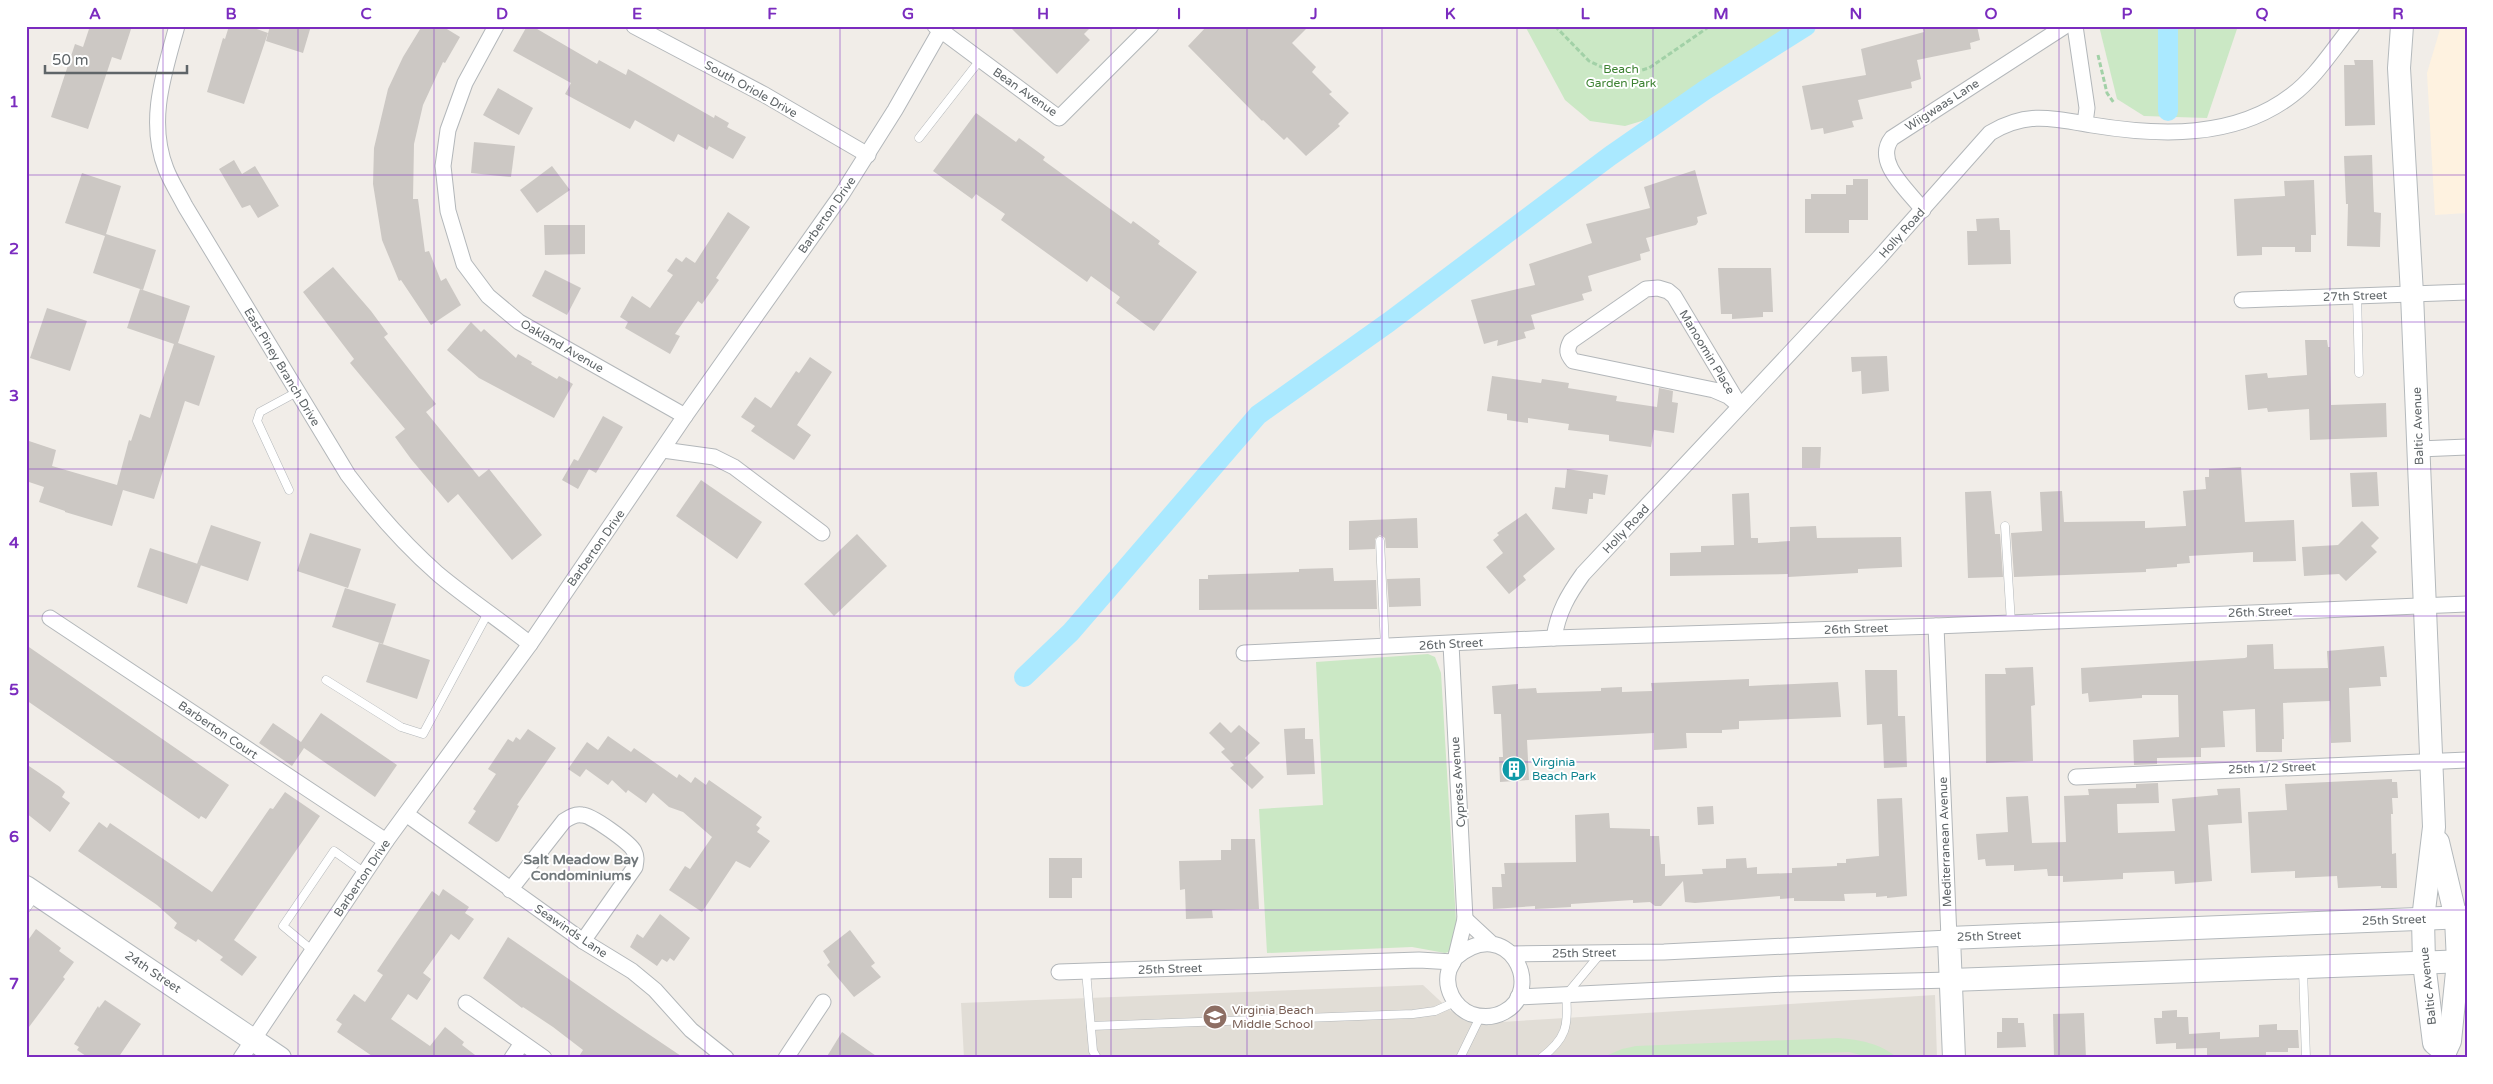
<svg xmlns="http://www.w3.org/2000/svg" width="2493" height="1084" font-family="'Varela Round',sans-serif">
	<rect width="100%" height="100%" fill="#f1ede8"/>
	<polygon fill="#fef2e0" points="2441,26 2467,26 2467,213 2435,215 2427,73"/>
	<polygon fill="#e1ddd6" points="1423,985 1451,1011 1485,1023 1935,995 1937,1058 964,1058 961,1003"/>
	<g fill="#cbe8c5">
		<polygon points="1525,26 1795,26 1665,114 1625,126 1590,121 1565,100"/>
		<polygon points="2099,26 2238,26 2207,118 2144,116 2117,99"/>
		<polygon points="1428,654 1435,657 1441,673 1457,937 1452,951 1445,953 1412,947 1267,953 1259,809 1323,805 1316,662"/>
		<path d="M1838 1038C1861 1040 1879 1043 1898 1058H1872L1849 1052 1715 1058H1601L1622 1049 1636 1046Z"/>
	</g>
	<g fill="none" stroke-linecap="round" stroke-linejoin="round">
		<g stroke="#aae9ff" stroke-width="20">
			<polyline points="2168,26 2168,111"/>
			<polyline points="1024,677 1071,632 1258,415 1389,322 1610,156 1705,90 1806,26"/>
		</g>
	</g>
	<g fill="#ccc8c4">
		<polygon points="90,26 132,26 121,60 112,57 88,129 51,117 75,44 83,47"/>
		<polygon points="229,26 248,26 268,33 244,104 207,92 223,38 225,39"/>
		<polygon points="270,26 311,26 303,53 266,41"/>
		<polygon points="422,26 442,26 460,37 445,63 443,62 423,105 414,144 413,199 418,199 425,252 429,251 441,281 446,278 461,305 431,325 401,280 399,281 382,240 373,184 374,148 388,89 403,57"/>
		<polygon points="527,26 532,26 597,64 599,60 626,75 628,69 714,118 715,115 729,123 727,127 746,137 733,159 709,146 707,150 678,134 674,142 635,120 630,129 565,94 571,83 513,51"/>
		<polygon points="1009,26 1092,26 1084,34 1090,40 1057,74"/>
		<polygon points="1207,26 1309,26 1292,43 1316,67 1312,72 1332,92 1329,94 1349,113 1338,124 1340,126 1306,156 1287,137 1284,140 1263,120 1262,121 1188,46"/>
		<polygon points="1922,26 1977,26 1980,40 1970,43 1971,49 1917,60 1921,79 1911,82 1912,88 1858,100 1863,119 1852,121 1854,127 1824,134 1823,128 1811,130 1802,86 1866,75 1861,49 1924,32"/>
		<polygon points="2354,60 2373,60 2375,125 2345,126 2344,65 2355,65"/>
		<polygon points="498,88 533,108 519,135 483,115"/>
		<polygon points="976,113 1016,142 1019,138 1045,157 1043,160 1131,224 1133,221 1160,241 1158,244 1197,272 1154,331 1116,303 1120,297 1091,276 1087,282 1001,220 1005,214 976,194 972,199 933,171"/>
		<polygon points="474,142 515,146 511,177 471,173"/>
		<polygon points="2372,155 2374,212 2381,213 2380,247 2347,246 2348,204 2346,204 2344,156"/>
		<polygon points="234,160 242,174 255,166 279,206 258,218 250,205 242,208 219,169"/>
		<polygon points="552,166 570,190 537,213 520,190"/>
		<polygon points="1695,170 1707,214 1697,217 1698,222 1696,225 1646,238 1650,251 1640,254 1641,260 1588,276 1592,291 1582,294 1584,300 1531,315 1535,329 1524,332 1526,338 1497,346 1498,340 1484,344 1471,300 1535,285 1529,264 1592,243 1586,224 1650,208 1644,187"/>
		<polygon points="82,173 121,186 106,234 156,250 143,290 93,273 105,236 65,223"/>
		<polygon points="1853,179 1868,179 1868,220 1849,220 1849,233 1805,233 1805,199 1811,199 1811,194 1846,194 1846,185 1853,185"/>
		<polygon points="2314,180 2316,235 2311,235 2311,252 2295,252 2295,247 2262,247 2262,255 2237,256 2234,199 2285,196 2284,181"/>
		<polygon points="728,212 750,227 716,278 719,280 702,304 698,301 675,334 680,336 670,354 625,328 628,322 620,317 632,296 650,308 673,275 667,271 676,258 682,262 686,257 695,263"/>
		<polygon points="1999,218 2000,230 2010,230 2011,264 1968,265 1967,231 1977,231 1976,219"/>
		<polygon points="544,225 585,225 585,254 545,255"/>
		<polygon points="333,267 371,311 388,334 384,337 436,404 426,412 479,477 489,469 542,535 512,560 458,494 448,503 411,459 395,437 405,429 350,363 354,359 303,292"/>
		<polygon points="1718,268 1771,268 1773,312 1763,312 1763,317 1732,319 1732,314 1721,314"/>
		<polygon points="545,270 581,288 567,315 532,296"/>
		<polygon points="140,289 190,306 178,343 215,356 199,406 185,401 154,499 123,490 112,526 65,512 65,511 39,502 44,487 26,481 26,440 56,450 52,466 117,485 129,440 131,441 140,414 150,418 174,344 127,328"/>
		<polygon points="47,308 87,321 70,371 30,358"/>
		<polygon points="471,322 481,332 484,329 516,358 518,354 532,362 531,364 557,379 559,376 573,384 554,418 479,378 447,350"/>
		<polygon points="2305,340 2327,340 2328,347 2330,347 2331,405 2386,403 2387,437 2310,440 2309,409 2268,412 2267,408 2248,410 2245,375 2267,373 2268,378 2307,375"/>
		<polygon points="1887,356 1889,391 1862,394 1861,371 1852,372 1851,357"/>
		<polygon points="810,357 832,372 797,425 811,435 794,460 751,431 755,426 741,417 755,397 771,408 796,371 799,373"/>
		<polygon points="1492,376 1541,383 1542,379 1569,383 1568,388 1617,396 1616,401 1657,407 1659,388 1673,391 1672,402 1678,403 1674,433 1654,430 1651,447 1609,441 1609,435 1568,430 1569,424 1528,418 1528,423 1507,420 1507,414 1487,411"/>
		<polygon points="603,416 623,427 596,473 589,469 578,489 562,480 574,459 578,461"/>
		<polygon points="1802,447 1821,447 1820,468 1802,468"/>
		<polygon points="2241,467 2245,522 2294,520 2296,561 2253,562 2253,552 2189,556 2190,563 2177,564 2177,567 2146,569 2146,572 2014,577 2011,533 2042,531 2040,492 2062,491 2064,522 2145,521 2145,528 2186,526 2183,491 2206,489 2205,477 2209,477 2209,469"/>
		<polygon points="1567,469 1608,475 1605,495 1593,493 1593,499 1589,499 1587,514 1552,509 1555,487 1565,488"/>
		<polygon points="2377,472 2379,506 2352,507 2350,473"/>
		<polygon points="701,480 762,522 737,559 676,516"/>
		<polygon points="1991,491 1995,534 2000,534 2003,577 1968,578 1965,492"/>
		<polygon points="1749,493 1751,538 1758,538 1758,543 1790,541 1790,527 1816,526 1817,538 1901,537 1902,567 1858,569 1858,573 1788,577 1788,574 1670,576 1670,553 1701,552 1701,546 1734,545 1732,494"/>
		<polygon points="1526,513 1555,549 1523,576 1526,580 1509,594 1486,567 1503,553 1493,540 1499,535 1497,533"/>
		<polygon points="1417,518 1418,548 1386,548 1385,538 1380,535 1375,539 1375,549 1349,550 1349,521"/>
		<polygon points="2362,521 2379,538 2371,546 2377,552 2346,581 2339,574 2304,576 2302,547 2338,545"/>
		<polygon points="211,525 261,542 248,581 197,564"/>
		<polygon points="310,533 361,549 348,588 297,571"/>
		<polygon points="857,534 887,566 834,616 804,584"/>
		<polygon points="150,548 201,565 187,604 137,587"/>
		<polygon points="1333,568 1334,581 1376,580 1377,609 1199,610 1199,579 1208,579 1208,575 1299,572 1299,569"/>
		<polygon points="1420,578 1421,606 1389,607 1387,579"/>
		<polygon points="345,588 396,604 383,644 332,627"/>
		<polygon points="379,643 430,660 417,699 366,682"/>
		<polygon points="2273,644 2274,669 2328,668 2327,651 2384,646 2387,677 2380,677 2381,686 2349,688 2351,742 2331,743 2330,701 2283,703 2284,739 2282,739 2282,752 2256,752 2255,709 2223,711 2225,747 2201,748 2201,757 2157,758 2157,764 2134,765 2133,740 2179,737 2178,695 2142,695 2142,698 2089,702 2088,693 2082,694 2081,668 2245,658 2247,657 2247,645"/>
		<polygon points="26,645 229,785 206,819 201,816 199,819 26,700"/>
		<polygon points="2033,667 2035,705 2031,706 2033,761 1986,763 1985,674 2006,674 2005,668"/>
		<polygon points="1865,670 1897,670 1898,716 1905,716 1907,767 1884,768 1882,724 1867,725"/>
		<polygon points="1749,679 1749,686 1838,682 1841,717 1739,721 1739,729 1722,730 1722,733 1686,733 1687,748 1654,750 1654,733 1527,740 1529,780 1500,782 1499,757 1503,757 1501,714 1494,714 1492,686 1518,684 1518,689 1536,688 1537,693 1601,691 1601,688 1622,687 1622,692 1652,691 1651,683"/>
		<polygon points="321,713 397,765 375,797 304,748 292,766 259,743 273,723 301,742"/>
		<polygon points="1220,722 1231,733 1239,725 1260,743 1245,758 1264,777 1252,789 1230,768 1234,765 1221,752 1225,749 1209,733"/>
		<polygon points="1305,728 1305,739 1313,739 1315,774 1287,775 1284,729"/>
		<polygon points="528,729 556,748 517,805 519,806 499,841 496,842 468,823 476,811 473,809 496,774 488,769 508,739 513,742 516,737 520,740"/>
		<polygon points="608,736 631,752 634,748 677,778 679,774 691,783 695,777 706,785 709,780 762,817 756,825 760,828 757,832 770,841 750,868 736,861 702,912 669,890 685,866 690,869 712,837 683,812 669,807 653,793 646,803 628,790 626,793 612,780 608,785 586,769 580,777 568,769 587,742 598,750"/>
		<polygon points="26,764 60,787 65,792 62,797 70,803 50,832 26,813"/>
		<polygon points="2392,779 2392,782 2397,782 2398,798 2392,798 2393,814 2391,814 2392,854 2396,853 2397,888 2381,888 2381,886 2338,888 2337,876 2295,878 2295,871 2251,873 2248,812 2287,810 2285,784"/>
		<polygon points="2158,783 2159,803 2117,804 2118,833 2175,831 2172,799 2218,795 2217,789 2240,788 2242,823 2208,825 2212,881 2175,884 2174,871 2123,873 2123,879 2063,882 2063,876 2048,876 2047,869 2014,871 2014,865 1986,866 1985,859 1978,860 1976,834 2008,832 2006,797 2028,796 2032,843 2066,842 2064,796 2089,795 2088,789 2136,788 2136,784"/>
		<polygon points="285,792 320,816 234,940 257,957 242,976 220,960 223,957 198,939 196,942 174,928 177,923 157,905 78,851 99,822 107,828 110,823 212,892 270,808 273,809"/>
		<polygon points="1902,798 1907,896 1887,898 1887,896 1876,897 1876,893 1844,894 1845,901 1794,901 1794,898 1780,899 1780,896 1695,903 1685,902 1683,881 1661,906 1655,906 1650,902 1633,903 1633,900 1571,904 1571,907 1535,909 1535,906 1493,909 1492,887 1502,887 1501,874 1505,874 1504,863 1576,862 1575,815 1609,813 1610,828 1650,829 1650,836 1659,836 1661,864 1665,864 1665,876 1703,874 1702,869 1726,868 1726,859 1746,858 1747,868 1757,867 1757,874 1792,873 1792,868 1837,866 1837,863 1846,863 1846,859 1879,856 1877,799"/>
		<polygon points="1713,806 1714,824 1698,825 1697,807"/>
		<polygon points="1231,839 1255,839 1259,909 1212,910 1213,918 1186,919 1185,889 1180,890 1179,861 1221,860 1221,850 1231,850"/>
		<polygon points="1049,858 1082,858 1082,878 1072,878 1072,898 1049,898"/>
		<polygon points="443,889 469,907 465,913 474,919 459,940 451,934 423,973 431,979 417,1000 408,994 391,1019 430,1046 445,1027 464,1042 462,1045 479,1058 375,1058 337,1032 342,1024 336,1020 354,994 365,1002 383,975 377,971 398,940 432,891 439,896"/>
		<polygon points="660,914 690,938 674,961 670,958 667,962 662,959 657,966 630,947 637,934 643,938"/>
		<polygon points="36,929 61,948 59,951 74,962 63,977 65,979 26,1031 26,943"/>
		<polygon points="850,930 875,963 871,966 881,977 854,997 827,965 830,962 823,951"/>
		<polygon points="508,937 638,1027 684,1058 578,1058 583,1050 553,1027 523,1007 522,1008 483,978"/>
		<polygon points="105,1000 141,1024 118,1058 89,1058 77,1050 79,1047 74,1044 98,1006 99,1008"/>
		<polygon points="2177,1010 2177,1017 2188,1017 2189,1034 2220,1032 2220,1039 2259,1037 2259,1025 2277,1024 2277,1030 2298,1030 2299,1048 2288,1048 2288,1052 2266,1052 2266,1058 2207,1058 2207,1048 2176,1049 2176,1043 2156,1044 2154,1018 2162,1018 2162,1011"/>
		<polygon points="2084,1013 2086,1058 2054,1058 2053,1014"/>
		<polygon points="2002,1018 2018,1018 2018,1023 2024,1023 2026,1047 1997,1048 1997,1032 2002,1032"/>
		<polygon points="842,1032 879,1058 826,1058"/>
	</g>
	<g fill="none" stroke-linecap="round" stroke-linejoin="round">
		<defs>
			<g id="lane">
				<polyline points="919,138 980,60"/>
				<polyline points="2357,295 2359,373"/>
				<polyline points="289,490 257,421 260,412 297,392"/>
				<polyline points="2005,526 2011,623"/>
				<polyline points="1380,541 1385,647"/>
				<polyline points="326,680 401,727 423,734 489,611"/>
				<polyline points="26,909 35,896"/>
				<polyline points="313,951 283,926 334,851 365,873"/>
				<polyline points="2303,969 2306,1058"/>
				<polyline points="1086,971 1093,1051 1097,1058"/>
				<polyline points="1091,1026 1413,1014 1435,1011 1455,1002"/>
				<polyline points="1460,1058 1480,1017"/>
				<path d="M1541 1058C1566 1039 1569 1026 1566 995L1601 953"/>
			</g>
			<g id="street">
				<path d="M177 26C164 73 147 121 166 169 171 182 179 194 185 206L348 475C375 511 404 544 438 574 468 599 500 620 530 644"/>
				<polyline points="496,26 465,83 448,130 443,166 448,211 464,264 488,296 519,322 685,416"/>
				<polyline points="634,26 765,95 868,155"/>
				<polyline points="935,26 1059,118 1151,26"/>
				<polyline points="2075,26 2087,108 2085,123"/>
				<path d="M1923 210C1908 190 1873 162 1892 138L2065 26"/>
				<path d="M1658 288 1668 291 1674 296 1740 406 1728 396 1714 390 1573 361C1567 354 1566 350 1571 341L1646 289Z"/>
				<polyline points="2242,300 2467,292"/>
				<polyline points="2419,449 2467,447"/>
				<polyline points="663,450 714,457 734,467 822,533"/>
				<polyline points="50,618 386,841"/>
				<path d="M1554 638C1558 612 1568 595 1583 574L1879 258 1990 133C2027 111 2052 118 2092 125 2159 136 2235 139 2292 95 2316 77 2333 49 2352 26"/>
				<polyline points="1451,644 1465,919"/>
				<polyline points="1244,653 1554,638 1936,626 2467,604"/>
				<polyline points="2076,777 2467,760"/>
				<polyline points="406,814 583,941 632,971 655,990 691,1030 726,1058"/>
				<path d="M510 890 564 821C570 817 575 814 582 815 592 815 630 843 634 851 637 857 636 861 635 867L583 941"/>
				<polyline points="1511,954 1664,952 1949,938 1936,626"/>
				<path d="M1455 958C1508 912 1546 990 1504 1012 1493 1018 1483 1018 1471 1014 1454 1007 1444 988 1449 970 1451 965 1454 961 1456 956 1459 944 1462 931 1465 919L1492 944"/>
				<polyline points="1059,972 1419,960 1453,962"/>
				<polyline points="1518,997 1786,984 1951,980"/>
				<polyline points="466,1003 544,1058"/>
				<polyline points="241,1058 386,841 530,644 685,416 842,194 895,110 943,26"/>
				<polyline points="512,1058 522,1043"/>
				<polyline points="786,1058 823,1002"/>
			</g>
			<g id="secondary">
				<polyline points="2402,26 2399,68 2412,294 2434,827 2423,919 2424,963 2434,1043 2445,1052"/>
				<polyline points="2438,842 2456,918 2458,962 2450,1041 2445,1052 2445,1058"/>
				<polyline points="26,887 280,1058"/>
				<polyline points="1951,980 2467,961"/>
				<polyline points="1954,1058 1949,938 2467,917"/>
			</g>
		</defs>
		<use href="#lane" stroke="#b3b7ba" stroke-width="9"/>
		<use href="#street" stroke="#b3b7ba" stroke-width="17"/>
		<use href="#secondary" stroke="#b4b9bc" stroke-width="24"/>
		<g stroke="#a2d1a7" stroke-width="3" stroke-dasharray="5 2.5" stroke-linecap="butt">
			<polyline points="1555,26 1589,61 1608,70 1628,74 1649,68 1710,26"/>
			<polyline points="2098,55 2107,93 2114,103"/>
		</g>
		<use href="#lane" stroke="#fff" stroke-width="8"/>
		<use href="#street" stroke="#fff" stroke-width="15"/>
		<use href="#secondary" stroke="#fff" stroke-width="22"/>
	</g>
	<path fill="none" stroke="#7b2cbf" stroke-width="1" stroke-opacity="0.55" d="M163 26V1058M298 26V1058M434 26V1058M569 26V1058M705 26V1058M840 26V1058M976 26V1058M1111 26V1058M1247 26V1058M1382 26V1058M1517 26V1058M1653 26V1058M1788 26V1058M1924 26V1058M2059 26V1058M2195 26V1058M2330 26V1058M26 175H2467M26 322H2467M26 469H2467M26 616H2467M26 762H2467M26 910H2467"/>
	<defs>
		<symbol id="building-disc" viewBox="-11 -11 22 22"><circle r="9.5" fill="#0f9aa8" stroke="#fff"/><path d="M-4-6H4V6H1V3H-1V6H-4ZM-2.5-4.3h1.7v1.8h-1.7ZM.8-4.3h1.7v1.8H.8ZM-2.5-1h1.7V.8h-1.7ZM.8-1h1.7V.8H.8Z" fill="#fff"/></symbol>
		<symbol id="school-disc" viewBox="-11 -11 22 22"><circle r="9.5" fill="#8d6e63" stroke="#fff"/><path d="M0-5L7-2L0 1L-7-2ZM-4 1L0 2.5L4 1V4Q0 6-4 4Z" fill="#fff"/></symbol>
	</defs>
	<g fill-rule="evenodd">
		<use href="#building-disc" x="1500" y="755" width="28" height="28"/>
		<use href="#school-disc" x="1201" y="1003" width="28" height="28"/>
	</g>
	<g text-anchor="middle" stroke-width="4" stroke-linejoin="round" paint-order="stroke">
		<g font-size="12" fill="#3e8233" stroke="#fff">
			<text x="1621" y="73">Beach<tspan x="1621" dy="14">Garden Park</tspan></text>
		</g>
		<g font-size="12" fill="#5f6568" stroke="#fff">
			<text transform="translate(751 89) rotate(29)" y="4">South Oriole Drive</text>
			<text transform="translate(1025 92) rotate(35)" y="4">Bean Avenue</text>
			<text transform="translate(1942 105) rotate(-33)" y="4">Wiigwaas Lane</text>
			<text transform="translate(827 215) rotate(-55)" y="4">Barberton Drive</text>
			<text transform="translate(1902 233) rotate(-48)" y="4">Holly Road</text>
			<text transform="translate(2355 296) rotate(-2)" y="4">27th Street</text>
			<text transform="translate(562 346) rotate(30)" y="4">Oakland Avenue</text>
			<text transform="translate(1707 352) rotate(59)" y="4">Manoomin Place</text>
			<text transform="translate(282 367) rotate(59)" y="4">East Piney Branch Drive</text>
			<text transform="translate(2418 426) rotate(-92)" y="4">Baltic Avenue</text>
			<text transform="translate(1626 529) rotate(-47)" y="4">Holly Road</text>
			<text transform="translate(596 548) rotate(-55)" y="4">Barberton Drive</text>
			<text transform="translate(2260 612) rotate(-2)" y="4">26th Street</text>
			<text transform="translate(1856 629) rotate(-2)" y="4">26th Street</text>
			<text transform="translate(1451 644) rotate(-3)" y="4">26th Street</text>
			<text transform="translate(218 730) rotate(34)" y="4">Barberton Court</text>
			<text transform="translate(2272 768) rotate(-2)" y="4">25th 1/2 Street</text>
			<text transform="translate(1458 782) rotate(-94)" y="4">Cypress Avenue</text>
			<text transform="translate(1945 842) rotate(-92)" y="4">Mediterranean Avenue</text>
			<text transform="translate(362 878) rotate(-56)" y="4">Barberton Drive</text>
			<text transform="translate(2394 920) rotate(-2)" y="4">25th Street</text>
			<text transform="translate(571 931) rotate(34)" y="4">Seawinds Lane</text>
			<text transform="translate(1989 936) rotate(-2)" y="4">25th Street</text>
			<text transform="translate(1584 953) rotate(-1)" y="4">25th Street</text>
			<text transform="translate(1170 969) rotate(-2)" y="4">25th Street</text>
			<text transform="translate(153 972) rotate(34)" y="4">24th Street</text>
			<text transform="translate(2428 986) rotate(-96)" y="4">Baltic Avenue</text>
		</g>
		<g font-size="12" fill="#0d838f" stroke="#fff" text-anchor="start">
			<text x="1532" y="766">Virginia<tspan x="1532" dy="14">Beach Park</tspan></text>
		</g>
		<g font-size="12" fill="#785e54" stroke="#fff" text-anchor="start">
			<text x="1232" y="1014">Virginia Beach<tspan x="1232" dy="14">Middle School</tspan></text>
		</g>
		<g font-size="14" font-weight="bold" fill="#70777a" stroke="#fff">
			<text x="581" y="864">Salt Meadow Bay<tspan x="581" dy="16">Condominiums</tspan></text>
		</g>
	</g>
	<rect width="2493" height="1084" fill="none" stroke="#ffffff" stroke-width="55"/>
	<path d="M45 65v8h142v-8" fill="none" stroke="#5f6568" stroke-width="2.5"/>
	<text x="52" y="65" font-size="15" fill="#5f6568" stroke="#ffffff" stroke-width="4" paint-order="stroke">50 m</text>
	<rect x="28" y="28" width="2438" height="1028" fill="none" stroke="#7b2cbf" stroke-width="2"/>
	<g font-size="16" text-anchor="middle" font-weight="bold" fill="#7b2cbf">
		<text x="95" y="19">A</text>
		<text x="231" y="19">B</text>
		<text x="366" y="19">C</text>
		<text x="502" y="19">D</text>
		<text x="637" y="19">E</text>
		<text x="772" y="19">F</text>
		<text x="908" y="19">G</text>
		<text x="1043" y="19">H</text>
		<text x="1179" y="19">I</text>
		<text x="1314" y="19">J</text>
		<text x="1450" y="19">K</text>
		<text x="1585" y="19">L</text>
		<text x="1721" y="19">M</text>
		<text x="1856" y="19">N</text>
		<text x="1991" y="19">O</text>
		<text x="2127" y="19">P</text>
		<text x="2262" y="19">Q</text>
		<text x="2398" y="19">R</text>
		<text x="14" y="107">1</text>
		<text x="14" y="254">2</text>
		<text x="14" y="401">3</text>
		<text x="14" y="548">4</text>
		<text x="14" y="695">5</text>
		<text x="14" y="842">6</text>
		<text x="14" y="989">7</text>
	</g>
</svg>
